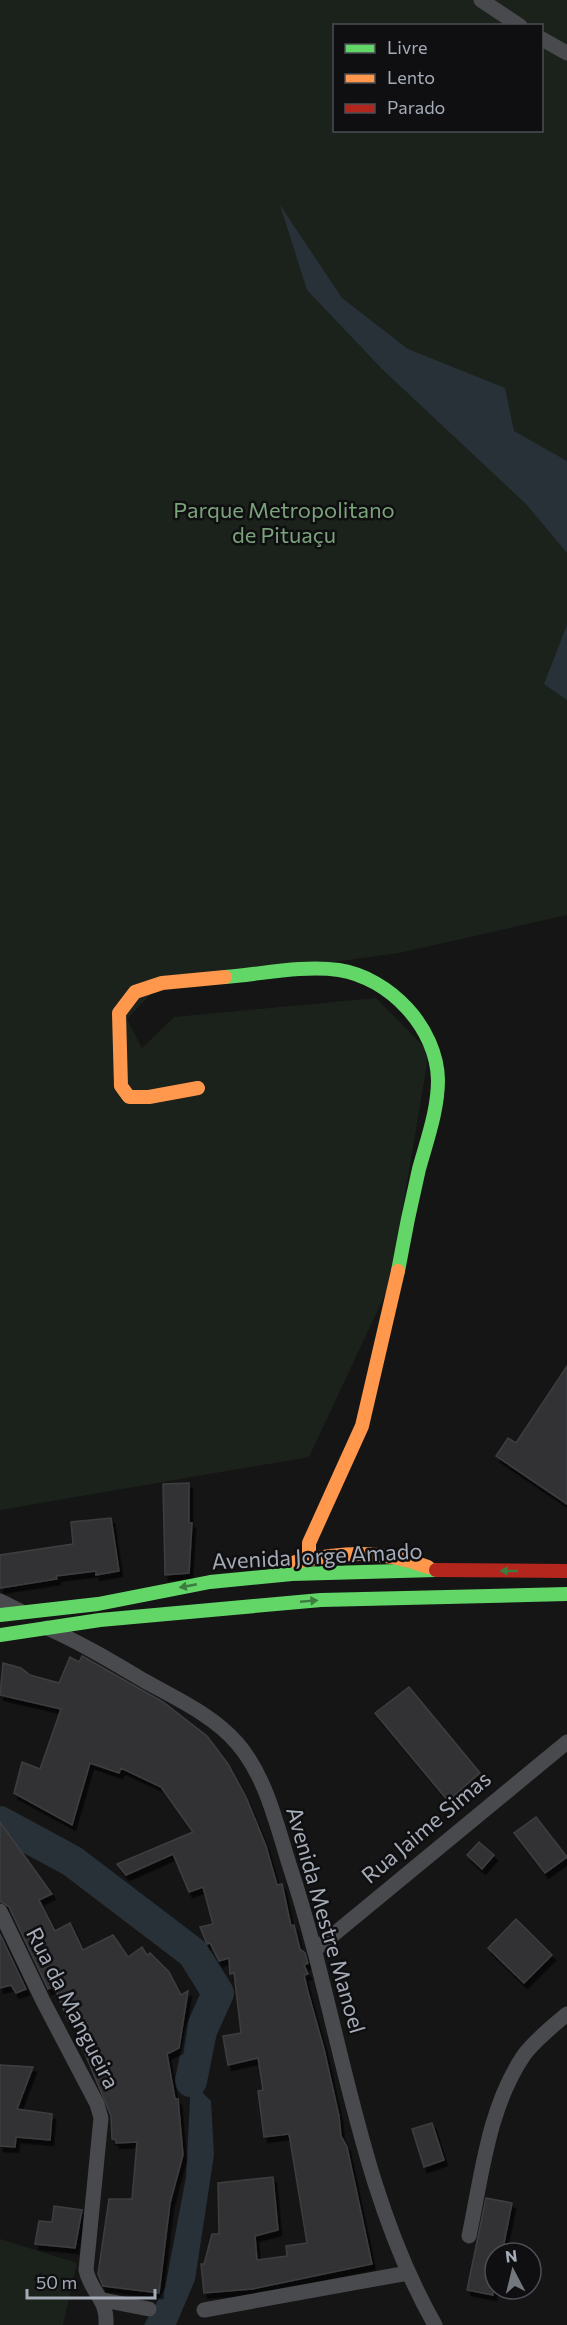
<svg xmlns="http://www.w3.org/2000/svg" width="567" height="2325" font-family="Commissioner,sans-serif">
	<defs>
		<filter id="shadow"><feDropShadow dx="3.5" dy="5.5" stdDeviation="0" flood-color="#0009"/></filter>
	</defs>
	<rect width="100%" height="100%" fill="#151515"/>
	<g fill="#1b221b" fill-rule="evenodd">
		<path d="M0 0H567V915L399 953 159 986 127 1019 142 1048 174 1017 376 998 429 1052 390 1284 309 1457 0 1510ZM334 26H542V130H334Z"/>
		<polygon points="0,2239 77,2263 63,2325 0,2325"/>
	</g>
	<g fill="#273137">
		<polygon points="280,205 342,298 408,349 505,388 514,431 567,461 567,553 526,504 382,369 307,290"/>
		<polygon points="567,625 567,700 544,684"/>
		<polygon points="191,2081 211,2101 214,2155 195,2280 176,2325 144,2325 165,2288 186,2177"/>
	</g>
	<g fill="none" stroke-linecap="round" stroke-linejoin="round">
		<polyline stroke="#273137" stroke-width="32" points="0,1822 72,1861 193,1953 218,1993 201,2031 191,2081"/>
	</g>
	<g fill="#333334" stroke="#3d3e41" stroke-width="1.5" filter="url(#shadow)">
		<polygon points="567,1366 567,1504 496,1456 508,1438 516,1443"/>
		<polygon points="189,1483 189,1523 192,1523 189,1573 165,1575 163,1484"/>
		<polygon points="111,1518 119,1571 96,1575 96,1571 56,1576 57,1579 0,1588 0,1555 73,1544 71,1522"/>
		<polygon points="82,1656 163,1702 207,1736 228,1764 246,1797 266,1846 277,1885 282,1884 291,1926 294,1925 300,1949 305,1953 308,1963 304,1965 308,1974 304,1975 308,1992 324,2049 339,2116 341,2136 347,2147 372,2264 252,2289 204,2293 201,2264 204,2264 212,2234 219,2234 218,2183 273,2177 278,2230 255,2236 257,2260 287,2256 286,2246 307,2243 289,2134 264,2137 258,2091 263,2090 258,2058 228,2065 223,2036 241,2033 234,1973 230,1974 229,1958 219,1961 210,1943 207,1944 200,1927 213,1924 203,1887 189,1892 173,1854 126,1875 117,1864 193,1832 161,1787 121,1768 119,1773 90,1763 72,1825 14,1793 22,1762 40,1769 61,1709 0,1695 3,1663 21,1668 30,1675 59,1683 70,1657 79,1662"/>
		<polygon points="409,1687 480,1773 448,1801 375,1713"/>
		<polygon points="536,1817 567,1857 545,1873 514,1833"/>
		<polygon points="0,1822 52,1894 39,1900 55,1931 70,1923 83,1950 113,1935 128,1957 142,1947 147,1955 150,1953 169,1972 181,1995 188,1991 179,2048 167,2054 175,2099 178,2099 183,2155 170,2203 159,2293 103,2286 98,2274 109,2199 132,2199 137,2142 116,2143 116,2140 112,2139 111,2116 81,2044 85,2042 73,2019 68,2021 54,1986 48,1989 9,1907 0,1901"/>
		<polygon points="479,1842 494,1855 482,1869 467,1855"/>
		<polygon points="516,1919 552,1955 524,1983 488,1948"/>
		<polygon points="0,1934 26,1989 16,1993 11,1985 0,1988"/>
		<polygon points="0,2065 33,2067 17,2109 52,2114 50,2140 16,2137 15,2147 0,2146"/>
		<polygon points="432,2123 444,2160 424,2167 412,2129"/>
		<polygon points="486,2198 512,2203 502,2253 495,2253 493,2295 467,2290"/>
		<polygon points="54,2206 82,2210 75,2248 35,2244 39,2221 52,2222"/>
	</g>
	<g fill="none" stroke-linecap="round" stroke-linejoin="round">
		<g stroke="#494a4e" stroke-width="15">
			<polyline points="481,0 520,26"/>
			<polyline points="542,39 567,53"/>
			<polyline points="0,1601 20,1611"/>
			<path d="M47 1628C81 1643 111 1661 143 1680 175 1698 213 1715 237 1743 266 1776 277 1826 290 1867 340 2018 356 2186 435 2325"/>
			<path d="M0 1911 43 2001 97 2104 101 2118 86 2270C91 2293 108 2299 106 2325"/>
			<polyline points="316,1949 567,1742"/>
			<path d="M469 2236C482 2175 488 2108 524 2055 535 2040 553 2026 567 2014"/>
			<polyline points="103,2300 149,2309"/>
			<polyline points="204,2310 408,2273"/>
		</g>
		<g stroke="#63d668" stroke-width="14">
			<path d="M225 977C262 974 303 965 339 970 390 978 437 1028 438 1080 438 1110 427 1140 419 1169 411 1203 404 1237 398 1271"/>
			<polyline points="0,1615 98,1604 210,1582 292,1574 436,1570"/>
			<polyline points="0,1635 100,1620 321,1600 567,1594"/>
		</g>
		<g stroke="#ff974d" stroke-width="14">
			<polyline points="198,1088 149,1097 129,1097 121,1086 119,1013 135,992 162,983 225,977"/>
			<polyline points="309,1559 309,1543 362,1426 398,1271"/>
			<path d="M295 1562C342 1552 382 1549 428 1567"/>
		</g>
		<polyline stroke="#b3261e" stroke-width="14" points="436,1570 567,1571"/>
	</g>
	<defs><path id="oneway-solid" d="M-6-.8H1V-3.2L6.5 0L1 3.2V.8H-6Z" transform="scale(1.5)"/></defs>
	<g fill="#3d7c41">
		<use href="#oneway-solid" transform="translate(509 1571) rotate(-179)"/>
		<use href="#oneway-solid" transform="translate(188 1586) rotate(169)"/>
		<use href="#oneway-solid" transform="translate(309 1601) rotate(-5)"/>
	</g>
	<g text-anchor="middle" stroke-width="5" stroke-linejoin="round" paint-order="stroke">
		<g font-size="22" fill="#7ba37b" stroke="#0f0f11">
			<text x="284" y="518">Parque Metropolitano<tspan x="284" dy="25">de Pituaçu</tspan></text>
		</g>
		<g font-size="22" fill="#a5acb7" stroke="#0f0f11">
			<text transform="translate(317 1556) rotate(-3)" y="8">Avenida Jorge Amado</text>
			<text transform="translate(426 1827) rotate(-40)" y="8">Rua Jaime Simas</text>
			<text transform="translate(326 1920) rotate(74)" y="8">Avenida Mestre Manoel</text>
			<text transform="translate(73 2008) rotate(63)" y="8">Rua da Mangueira</text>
		</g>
	</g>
	<rect x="333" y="24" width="210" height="108" fill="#0f0f11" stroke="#4b4e53" stroke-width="1.5"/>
	<rect x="345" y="44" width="30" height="9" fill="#63d668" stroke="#4b4e53" stroke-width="1.5"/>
	<text x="387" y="54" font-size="18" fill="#a5acb7">Livre</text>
	<rect x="345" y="74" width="30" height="9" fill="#ff974d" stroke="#4b4e53" stroke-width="1.5"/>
	<text x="387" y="84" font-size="18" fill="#a5acb7">Lento</text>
	<rect x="345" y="104" width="30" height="9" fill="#b3261e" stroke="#4b4e53" stroke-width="1.5"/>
	<text x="387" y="114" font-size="18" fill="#a5acb7">Parado</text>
	<g transform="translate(513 2271) rotate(353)"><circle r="28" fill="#0f0f11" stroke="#4b4e53" stroke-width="1.5"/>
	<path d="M0-4.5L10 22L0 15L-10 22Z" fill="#73777e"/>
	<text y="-9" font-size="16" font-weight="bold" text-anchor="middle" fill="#a5acb7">N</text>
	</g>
	<path d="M27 2289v9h128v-9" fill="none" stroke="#a5acb7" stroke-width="3"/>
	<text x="36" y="2289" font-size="18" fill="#a5acb7" stroke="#0f0f11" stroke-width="4.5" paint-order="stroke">50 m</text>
</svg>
